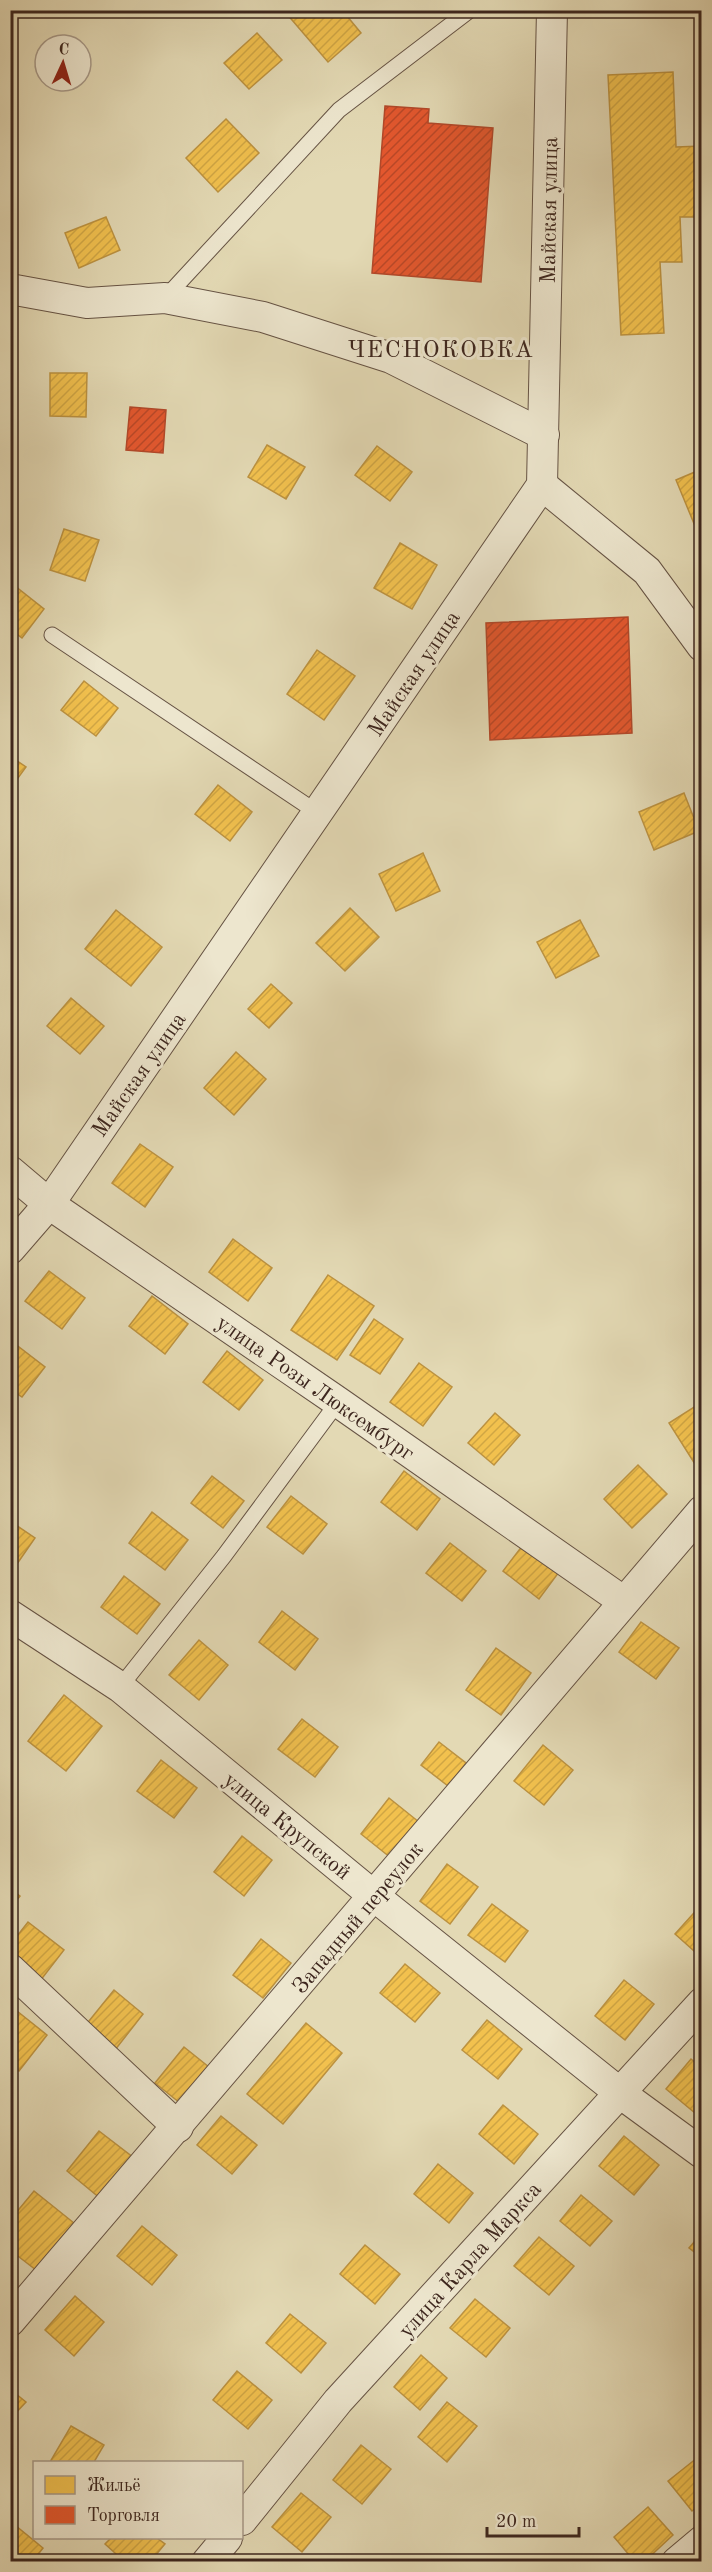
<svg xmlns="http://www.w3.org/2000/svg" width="712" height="2572" font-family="'Old Standard TT',serif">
	<defs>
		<pattern id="homes-hatch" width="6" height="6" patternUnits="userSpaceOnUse" patternTransform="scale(1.5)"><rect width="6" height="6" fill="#f2c14e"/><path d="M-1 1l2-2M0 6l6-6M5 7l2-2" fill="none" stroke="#d0a644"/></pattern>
		<pattern id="shops-hatch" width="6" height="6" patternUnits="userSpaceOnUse" patternTransform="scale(1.5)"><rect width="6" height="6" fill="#e4572e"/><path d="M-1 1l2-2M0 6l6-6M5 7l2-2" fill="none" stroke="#ba4827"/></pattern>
	</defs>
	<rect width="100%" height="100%" fill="#e3d9b4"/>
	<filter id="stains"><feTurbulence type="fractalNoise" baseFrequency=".00333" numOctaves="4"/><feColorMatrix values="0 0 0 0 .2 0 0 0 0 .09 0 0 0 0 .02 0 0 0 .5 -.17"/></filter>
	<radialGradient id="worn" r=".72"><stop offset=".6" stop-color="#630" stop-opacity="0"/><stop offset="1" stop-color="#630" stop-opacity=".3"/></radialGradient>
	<g fill="url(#homes-hatch)" stroke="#bc9240" stroke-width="1.5">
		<polygon points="289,10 342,10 361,33 328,62 286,13"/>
		<polygon points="640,10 702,10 702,13 640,15"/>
		<polygon points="257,33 282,60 249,89 224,63"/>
		<polygon points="673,72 676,147 702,146 702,217 680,217 682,262 660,262 664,333 621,335 608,75"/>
		<polygon points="226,119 259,153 218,192 186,158"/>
		<polygon points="106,217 120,250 79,268 65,233"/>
		<polygon points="50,373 87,373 86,417 50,416"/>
		<polygon points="267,445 305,467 286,499 248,477"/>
		<polygon points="377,446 412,472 390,501 355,475"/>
		<polygon points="702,469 702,543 676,480"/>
		<polygon points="64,529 99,540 85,581 50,570"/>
		<polygon points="400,543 437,565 412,609 374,588"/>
		<polygon points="10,582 44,609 22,638 10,629"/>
		<polygon points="317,650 355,676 324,720 287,694"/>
		<polygon points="84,681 118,708 96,736 61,710"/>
		<polygon points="10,756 26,767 10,789"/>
		<polygon points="218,785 252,812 230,841 195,814"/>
		<polygon points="684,793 699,831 654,850 639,812"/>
		<polygon points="423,853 440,891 396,911 379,874"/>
		<polygon points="350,908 379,937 345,971 316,943"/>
		<polygon points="116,910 162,947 131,986 85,949"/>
		<polygon points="580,920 599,956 556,978 537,942"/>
		<polygon points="271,984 292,1003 269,1028 248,1009"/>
		<polygon points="71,998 104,1026 80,1054 47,1026"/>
		<polygon points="236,1052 266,1079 234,1115 204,1088"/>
		<polygon points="140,1144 173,1167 145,1207 112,1183"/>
		<polygon points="233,1239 272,1268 248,1301 209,1272"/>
		<polygon points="49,1271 85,1298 62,1329 25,1301"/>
		<polygon points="328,1275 374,1306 337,1360 291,1330"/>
		<polygon points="152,1296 188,1324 165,1354 129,1326"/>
		<polygon points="374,1319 403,1339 380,1374 350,1355"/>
		<polygon points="10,1340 45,1367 22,1397 10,1389"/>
		<polygon points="227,1351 263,1380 239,1410 203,1382"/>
		<polygon points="419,1363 452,1387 423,1426 390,1402"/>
		<polygon points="702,1402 702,1471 700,1472 669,1423"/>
		<polygon points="495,1413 520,1435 494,1465 468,1443"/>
		<polygon points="638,1465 667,1494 632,1528 604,1499"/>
		<polygon points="404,1471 440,1499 417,1530 381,1502"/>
		<polygon points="212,1476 244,1501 223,1528 191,1503"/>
		<polygon points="291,1496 327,1524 303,1554 267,1527"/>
		<polygon points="152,1512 188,1540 165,1570 129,1543"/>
		<polygon points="10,1521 35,1538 10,1574"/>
		<polygon points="526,1541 562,1568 539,1599 503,1571"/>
		<polygon points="450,1543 486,1571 462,1601 426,1573"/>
		<polygon points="124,1576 160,1604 137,1634 101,1607"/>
		<polygon points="282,1611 318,1639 295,1670 259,1642"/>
		<polygon points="641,1622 679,1648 656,1679 619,1652"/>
		<polygon points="199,1640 228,1665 199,1700 169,1675"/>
		<polygon points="496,1648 531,1673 501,1715 466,1690"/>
		<polygon points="64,1695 102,1726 66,1771 28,1741"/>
		<polygon points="302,1719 338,1747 315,1777 278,1749"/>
		<polygon points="439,1742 466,1763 448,1786 421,1765"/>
		<polygon points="543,1745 573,1770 544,1805 514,1781"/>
		<polygon points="161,1760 197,1788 174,1818 137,1791"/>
		<polygon points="389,1798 419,1822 391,1858 361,1834"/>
		<polygon points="242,1836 272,1860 244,1896 214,1872"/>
		<polygon points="447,1864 478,1887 450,1924 420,1901"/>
		<polygon points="10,1888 20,1896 10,1908"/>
		<polygon points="492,1904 528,1931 505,1962 468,1935"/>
		<polygon points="702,1904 702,1958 675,1934"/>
		<polygon points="28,1922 64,1950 40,1981 10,1958 10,1945"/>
		<polygon points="261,1939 291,1963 263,1998 233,1975"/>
		<polygon points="405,1964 440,1993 415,2022 380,1993"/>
		<polygon points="624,1980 654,2004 625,2040 595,2016"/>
		<polygon points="114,1990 143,2014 115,2050 85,2026"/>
		<polygon points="17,2011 47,2035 19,2071 10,2065 10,2020"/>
		<polygon points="487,2020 522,2049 498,2079 462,2050"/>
		<polygon points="306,2023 342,2053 283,2124 247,2094"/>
		<polygon points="184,2047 214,2071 185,2107 155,2083"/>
		<polygon points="691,2059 702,2068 701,2118 666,2089"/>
		<polygon points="503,2105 538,2134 514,2164 479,2134"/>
		<polygon points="221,2116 257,2145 232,2174 197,2145"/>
		<polygon points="99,2131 134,2158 101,2199 67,2171"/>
		<polygon points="624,2136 659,2165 634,2195 599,2166"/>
		<polygon points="438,2164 473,2193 449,2223 414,2194"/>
		<polygon points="34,2191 74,2223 36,2270 10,2250 10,2220"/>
		<polygon points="581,2195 612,2221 590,2246 560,2221"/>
		<polygon points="142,2226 177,2255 152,2285 117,2256"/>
		<polygon points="702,2233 702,2258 689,2248"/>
		<polygon points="539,2237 574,2266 549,2295 514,2266"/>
		<polygon points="365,2245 400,2274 375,2304 340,2274"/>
		<polygon points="75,2296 104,2322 74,2356 45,2330"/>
		<polygon points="475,2299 510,2328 486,2357 450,2328"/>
		<polygon points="290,2314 326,2343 301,2373 266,2343"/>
		<polygon points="421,2355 447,2378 420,2410 394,2387"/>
		<polygon points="237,2371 272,2400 248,2429 213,2400"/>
		<polygon points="10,2389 26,2402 10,2419"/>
		<polygon points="447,2402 477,2426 447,2462 418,2437"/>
		<polygon points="71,2426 104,2445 94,2462 50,2462"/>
		<polygon points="361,2445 391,2469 362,2504 333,2480"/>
		<polygon points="702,2454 702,2503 692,2511 668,2481"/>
		<polygon points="301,2493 331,2517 302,2552 272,2527"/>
		<polygon points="648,2507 673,2535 644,2562 635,2562 614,2537"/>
		<polygon points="10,2521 43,2548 32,2562 10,2562"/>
		<polygon points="111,2538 157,2538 165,2544 150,2562 125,2562 105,2544"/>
	</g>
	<g fill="url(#shops-hatch)" stroke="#b24829" stroke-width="1.5">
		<polygon points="385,106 429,109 428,123 493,128 481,282 372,273"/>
		<polygon points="130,407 166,410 163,453 126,450"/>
		<polygon points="628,617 632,733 490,740 486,623"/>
	</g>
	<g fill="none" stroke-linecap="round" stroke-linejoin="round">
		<defs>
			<g id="service">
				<polyline points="165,298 339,110 470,10"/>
				<polyline points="52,635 318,813"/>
				<polyline points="120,1687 224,1556 338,1402"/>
			</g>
			<g id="minor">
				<polyline points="10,289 87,303 165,298 263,317 391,358 544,435"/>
				<polyline points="542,485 647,571 702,646"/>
				<polyline points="10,1171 49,1204 338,1402 623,1601"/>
				<polyline points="10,1249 49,1204 542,485 552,10"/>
				<polyline points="10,1615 120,1687 374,1896 620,2093 702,2153"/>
				<polyline points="10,1969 178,2127"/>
				<polyline points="10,2321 702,1511"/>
				<polyline points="242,2520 338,2401 702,2003"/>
				<polyline points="207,2562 227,2538"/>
				<polyline points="677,2562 702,2541"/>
			</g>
		</defs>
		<use href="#service" stroke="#665344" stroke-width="17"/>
		<use href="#minor" stroke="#665344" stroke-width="32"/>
		<use href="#service" stroke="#ede6ce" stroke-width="15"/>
		<use href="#minor" stroke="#ede6ce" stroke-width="30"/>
	</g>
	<g text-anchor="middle" stroke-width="6" stroke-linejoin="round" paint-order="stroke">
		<g font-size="22" fill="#3d261e" stroke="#ede6ce">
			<text transform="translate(548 210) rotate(-89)" y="8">Майская улица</text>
			<text transform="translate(413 673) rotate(-56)" y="8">Майская улица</text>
			<text transform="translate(138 1074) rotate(-55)" y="8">Майская улица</text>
			<text transform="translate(316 1387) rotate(35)" y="8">улица Розы Люксембург</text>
			<text transform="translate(288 1825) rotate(39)" y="8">улица Крупской</text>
			<text transform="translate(357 1917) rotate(-50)" y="8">Западный переулок</text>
			<text transform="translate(469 2259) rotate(-48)" y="8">улица Карла Маркса</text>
		</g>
		<g font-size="24" letter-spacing="1.5" fill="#3d261e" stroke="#ede6ce">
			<text x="441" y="357">ЧЕСНОКОВКА</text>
		</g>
	</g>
	<rect width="712" height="2572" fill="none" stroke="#e3d9b4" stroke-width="36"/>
	<rect x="12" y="12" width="688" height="2548" fill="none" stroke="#3d261e" stroke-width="3"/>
	<rect x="18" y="18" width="676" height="2536" fill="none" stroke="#3d261e" stroke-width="1.5"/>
	<rect x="33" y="2461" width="210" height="78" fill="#ede6ce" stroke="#a79988" stroke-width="1.5"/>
	<rect x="45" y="2476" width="30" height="18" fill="#f2c14e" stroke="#a79988" stroke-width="1.5"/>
	<text x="87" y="2491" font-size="18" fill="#3d261e">Жильё</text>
	<rect x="45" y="2506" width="30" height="18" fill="#e4572e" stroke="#a79988" stroke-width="1.5"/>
	<text x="87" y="2521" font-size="18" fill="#3d261e">Торговля</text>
	<g transform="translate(63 63) rotate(4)"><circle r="28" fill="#ede6ce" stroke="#a79988" stroke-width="1.5"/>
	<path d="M0-4.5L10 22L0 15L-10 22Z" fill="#8f2418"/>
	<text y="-9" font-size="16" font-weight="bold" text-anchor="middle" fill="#3d261e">С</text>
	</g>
	<path d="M487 2527v9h92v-9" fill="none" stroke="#3d261e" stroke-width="3"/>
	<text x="496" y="2527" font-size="18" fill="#3d261e" stroke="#ede6ce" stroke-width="4.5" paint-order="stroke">20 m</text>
	<rect width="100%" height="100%" filter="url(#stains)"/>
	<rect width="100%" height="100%" fill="url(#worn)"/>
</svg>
